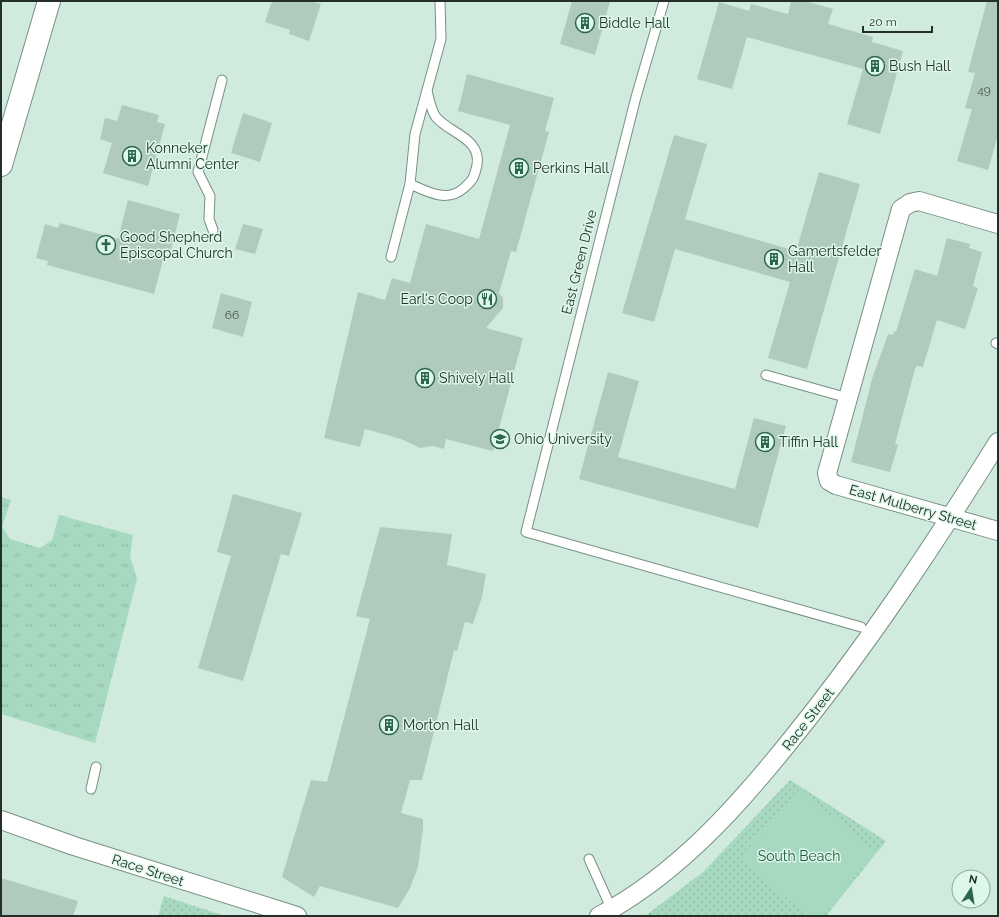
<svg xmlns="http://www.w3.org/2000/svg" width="999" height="917" font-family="Raleway,sans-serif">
	<defs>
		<pattern id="grass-tufts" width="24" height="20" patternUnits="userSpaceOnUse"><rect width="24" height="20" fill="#a6d9c0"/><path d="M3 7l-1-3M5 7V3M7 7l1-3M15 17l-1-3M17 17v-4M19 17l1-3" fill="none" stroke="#8fbba5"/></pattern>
		<pattern id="park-dots" width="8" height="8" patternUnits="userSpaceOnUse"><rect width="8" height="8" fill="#a6d9c0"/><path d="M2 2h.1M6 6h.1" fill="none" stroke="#8fbba5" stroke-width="1.8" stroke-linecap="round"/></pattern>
	</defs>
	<rect width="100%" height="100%" fill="#d0ebdd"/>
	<polygon fill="url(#grass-tufts)" points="1,497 11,500 2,527 10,539 40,548 52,540 59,515 133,535 130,556 137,579 95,743 1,714"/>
	<g fill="url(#park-dots)">
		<polygon points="790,780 886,841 826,916 645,916 703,872"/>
		<polygon points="164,896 225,916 158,916"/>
	</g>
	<polygon fill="#a6d9c0" points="799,789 875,851 823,916 808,916 739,859"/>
	<g fill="#b0cbbe">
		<polygon points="272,1 310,1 321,4 309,41 289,34 290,30 265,22"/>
		<polygon points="572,1 610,1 595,55 560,44"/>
		<polygon points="791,1 805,1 833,9 828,24 873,37 872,42 903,51 880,134 847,124 863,69 747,37 732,89 697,79 719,2 749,11 751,4 788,14"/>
		<polygon points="987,1 998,1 998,135 988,170 957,161 972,109 965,108 975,73 968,72"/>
		<polygon points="467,74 554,98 545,131 549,132 516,252 511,251 499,293 503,298 503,308 486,328 523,338 493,451 446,439 444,449 432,446 420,448 401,439 365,429 360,447 324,438 358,292 385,300 392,278 410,283 426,224 479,239 510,125 458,111"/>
		<polygon points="122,105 159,115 157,122 165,124 148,186 103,173 112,143 100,139 105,118 117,121"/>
		<polygon points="243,113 272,123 260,162 231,153"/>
		<polygon points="674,135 707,144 685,219 796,251 819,172 860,184 807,369 768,358 790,282 675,249 654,322 622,313"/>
		<polygon points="128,200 180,214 171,250 166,249 154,294 47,265 48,261 36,258 45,224 58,228 60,223 118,239"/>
		<polygon points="243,224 263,229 255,254 235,249"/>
		<polygon points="947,238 970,244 969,248 982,252 973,286 978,288 965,329 937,320 923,367 917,366 915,369 895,444 898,445 890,472 851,462 872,379 888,334 893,335 894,331 896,332 915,269 937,276"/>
		<polygon points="221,293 252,302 243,337 212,328"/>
		<polygon points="608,372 639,381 618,457 735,489 754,418 786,426 758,528 579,479"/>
		<polygon points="233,494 302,513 289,556 281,554 243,681 198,668 231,556 217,552"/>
		<polygon points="380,527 452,534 447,565 486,574 482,597 473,624 465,622 457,651 454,650 422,780 410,780 401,813 423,819 423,828 418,867 410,888 398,908 320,886 314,897 282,877 311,780 327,782 370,619 356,616"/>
		<polygon points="1,878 78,901 73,916 1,916"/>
	</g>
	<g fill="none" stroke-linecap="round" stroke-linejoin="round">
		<defs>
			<g id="service">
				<polyline points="664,1 636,97 526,532 861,627"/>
				<path d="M410 184C428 192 447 203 464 188 473 180 474 178 477 165 482 138 447 132 436 117 431 111 429 98 427 91"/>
				<polyline points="213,230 209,219 210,196 198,172 222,80"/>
				<polyline points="391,257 410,184 415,134 441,39 440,1"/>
				<polyline points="996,343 998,344"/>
				<polyline points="766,375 848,398"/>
				<polyline points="91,789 96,767"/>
				<polyline points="589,859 612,910"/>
			</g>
			<g id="minor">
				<polyline points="998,224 919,201 910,203 901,209 827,473 829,481 836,485 998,531"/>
				<polyline points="1,820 74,846 297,916"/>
				<path d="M599 916C678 874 739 805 794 736 869 643 935 543 998 442"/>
			</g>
			<polyline id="tertiary" points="1,165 49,1"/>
		</defs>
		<use href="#service" stroke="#779083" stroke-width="11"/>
		<use href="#minor" stroke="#779083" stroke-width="20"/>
		<use href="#tertiary" stroke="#779083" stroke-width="24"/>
		<use href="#service" stroke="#fff" stroke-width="9"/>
		<use href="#minor" stroke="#fff" stroke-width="18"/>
		<use href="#tertiary" stroke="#fff" stroke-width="22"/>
	</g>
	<defs>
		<symbol id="building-ring" viewBox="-11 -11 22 22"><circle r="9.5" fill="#ddf8ea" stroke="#2d664e" stroke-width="1.5"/><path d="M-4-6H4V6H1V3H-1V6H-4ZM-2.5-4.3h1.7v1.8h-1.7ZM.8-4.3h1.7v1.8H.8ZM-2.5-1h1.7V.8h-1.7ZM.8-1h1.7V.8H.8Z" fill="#2d664e"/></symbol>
		<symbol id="church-ring" viewBox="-11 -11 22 22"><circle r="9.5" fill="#ddf8ea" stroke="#2d664e" stroke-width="1.5"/><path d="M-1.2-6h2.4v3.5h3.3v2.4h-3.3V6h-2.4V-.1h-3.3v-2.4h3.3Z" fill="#2d664e"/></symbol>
		<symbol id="restaurant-ring" viewBox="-11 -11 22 22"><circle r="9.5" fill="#ddf8ea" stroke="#2d664e" stroke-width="1.5"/><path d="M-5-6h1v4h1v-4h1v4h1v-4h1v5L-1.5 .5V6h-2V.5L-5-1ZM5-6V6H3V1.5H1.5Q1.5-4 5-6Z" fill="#2d664e"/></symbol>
		<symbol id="university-ring" viewBox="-11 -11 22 22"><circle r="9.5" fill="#ddf8ea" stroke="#2d664e" stroke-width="1.5"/><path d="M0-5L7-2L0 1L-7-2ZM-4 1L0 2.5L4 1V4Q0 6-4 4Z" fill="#2d664e"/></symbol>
	</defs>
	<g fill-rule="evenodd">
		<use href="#building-ring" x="574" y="12" width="22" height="22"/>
		<use href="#building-ring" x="864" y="55" width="22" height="22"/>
		<use href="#building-ring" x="121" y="145" width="22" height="22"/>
		<use href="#building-ring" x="508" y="157" width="22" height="22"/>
		<use href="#church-ring" x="95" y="234" width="22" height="22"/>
		<use href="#building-ring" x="763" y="248" width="22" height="22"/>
		<use href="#restaurant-ring" x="476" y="288" width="22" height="22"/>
		<use href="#building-ring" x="414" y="367" width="22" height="22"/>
		<use href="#university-ring" x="489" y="428" width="22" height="22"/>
		<use href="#building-ring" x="754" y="431" width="22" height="22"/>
		<use href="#building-ring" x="378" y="714" width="22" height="22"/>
	</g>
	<g text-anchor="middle" stroke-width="3" stroke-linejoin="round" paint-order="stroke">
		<g font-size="12" fill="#47564f">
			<text x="984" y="94">49</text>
			<text x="232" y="319">66</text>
		</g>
		<g font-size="14" fill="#242f2a" stroke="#ddf8ea" text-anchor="start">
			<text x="599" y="28">Biddle Hall</text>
			<text x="889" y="71">Bush Hall</text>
			<text x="146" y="153">Konneker<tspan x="146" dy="16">Alumni Center</tspan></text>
			<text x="533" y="173">Perkins Hall</text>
			<text x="120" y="242">Good Shepherd<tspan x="120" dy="16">Episcopal Church</tspan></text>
			<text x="788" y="256">Gamertsfelder<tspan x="788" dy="16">Hall</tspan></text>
			<text x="473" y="304" text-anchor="end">Earl's Coop</text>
			<text x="439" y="383">Shively Hall</text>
			<text x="514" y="444">Ohio University</text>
			<text x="779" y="447">Tiffin Hall</text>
			<text x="403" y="730">Morton Hall</text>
		</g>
		<g font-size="14" fill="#242f2a" stroke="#ddf8ea">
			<text transform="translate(579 262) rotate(-76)" y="5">East Green Drive</text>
			<text transform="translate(913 507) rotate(16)" y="5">East Mulberry Street</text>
			<text transform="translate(808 719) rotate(-52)" y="5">Race Street</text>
			<text transform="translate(148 870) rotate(18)" y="5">Race Street</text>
		</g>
		<g font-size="14" fill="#205942" stroke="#ddf8ea">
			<text x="799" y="861">South Beach</text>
		</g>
	</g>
	<rect width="999" height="917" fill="none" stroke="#242f2a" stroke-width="4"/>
	<g transform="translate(971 889) rotate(12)"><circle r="19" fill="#ddf8ea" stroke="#93a89d"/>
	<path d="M0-3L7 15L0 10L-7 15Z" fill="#2d664e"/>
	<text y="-6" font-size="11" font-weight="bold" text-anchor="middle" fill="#242f2a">N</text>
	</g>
	<path d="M863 26v6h69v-6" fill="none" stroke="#242f2a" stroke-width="2"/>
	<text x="869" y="26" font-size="12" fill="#242f2a" stroke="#ddf8ea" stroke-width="3" paint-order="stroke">20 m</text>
</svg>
